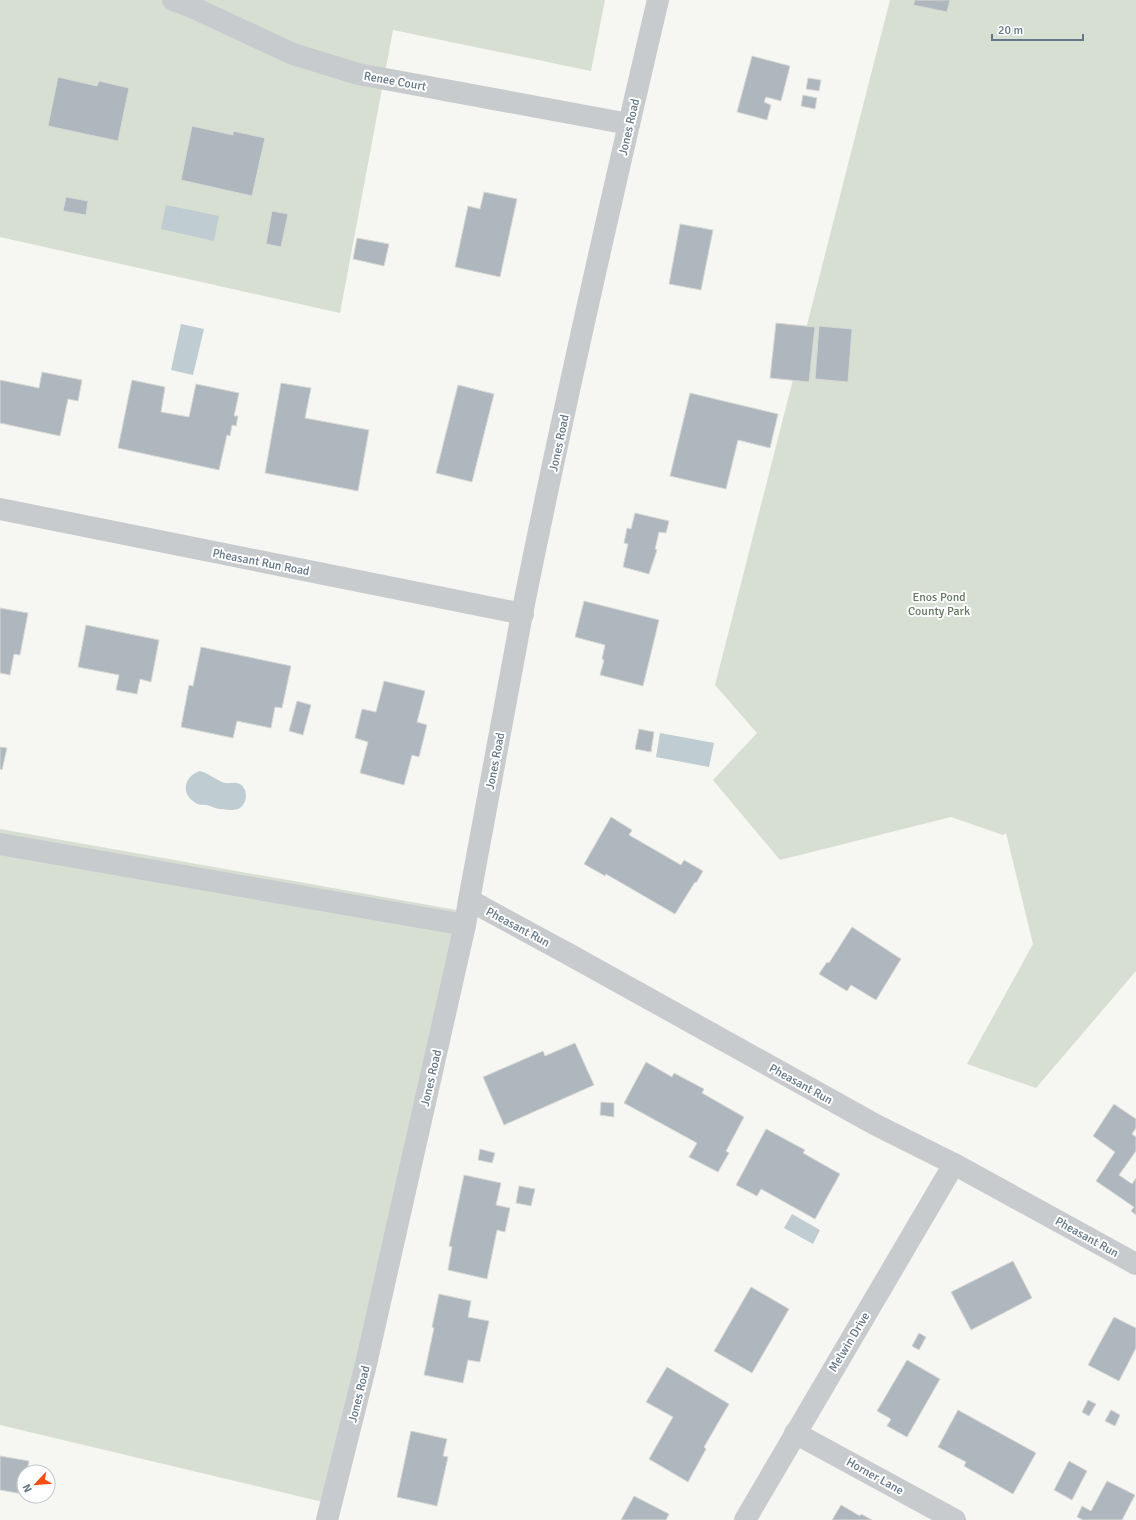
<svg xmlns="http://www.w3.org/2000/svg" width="1136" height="1520" font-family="Signika,sans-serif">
	<rect width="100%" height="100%" fill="#f6f6f2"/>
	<g fill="#d7dfd3">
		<polygon points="0,0 605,0 591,71 393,30 340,313 0,237"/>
		<polygon points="890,0 1136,0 1136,971 1036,1088 967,1064 1033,944 1006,833 1003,835 951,817 780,860 713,780 757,733 715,685"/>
		<polygon points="0,829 468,912 331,1504 0,1425"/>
	</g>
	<g fill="#bfccd1">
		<polygon points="166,205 219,216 214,241 161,229"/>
		<polygon points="181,324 204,329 193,375 171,370"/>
		<polygon points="660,733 714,743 709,767 656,757"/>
		<path d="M200 771C209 773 219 782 225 783 230 784 234 781 240 784 248 789 248 802 240 808 235 811 228 810 222 809 216 809 215 808 210 806 206 804 200 806 196 803 180 794 184 776 200 771Z"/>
		<polygon points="792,1214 820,1230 813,1244 784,1228"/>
	</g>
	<g fill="#aeb7bd" stroke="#d8d8d5">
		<polygon points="915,0 950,0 947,12 913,5"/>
		<polygon points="752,56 790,66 781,101 766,97 764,102 771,105 767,120 737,112"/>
		<polygon points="58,77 97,86 99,81 129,88 118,141 48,126"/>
		<polygon points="808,78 821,80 819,91 806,89"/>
		<polygon points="803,95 817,98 815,109 801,106"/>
		<polygon points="192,126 233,135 233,131 265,138 252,196 181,180"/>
		<polygon points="484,192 517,199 500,277 455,267 468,206 480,209"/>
		<polygon points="66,197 88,201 86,215 63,211"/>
		<polygon points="272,211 288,214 281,247 266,244"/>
		<polygon points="680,224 713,230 701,290 669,284"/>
		<polygon points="357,238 389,244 384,266 353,259"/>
		<polygon points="776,323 815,327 809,382 770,378"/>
		<polygon points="819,326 852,329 848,382 815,379"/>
		<polygon points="42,372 82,380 78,401 68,399 60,436 0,423 0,380 39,388"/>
		<polygon points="132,380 165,387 161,412 189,417 196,384 239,393 234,416 238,416 236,426 232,425 230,436 227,435 219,470 118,448"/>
		<polygon points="281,383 311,388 305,418 369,430 358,491 265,473"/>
		<polygon points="458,385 494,394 472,482 436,473"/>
		<polygon points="690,393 778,414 770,448 738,440 726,489 670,476"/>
		<polygon points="635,513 669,521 666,533 659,532 655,549 657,550 649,574 623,567 628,544 624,543 627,528 631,529"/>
		<polygon points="584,601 659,620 643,686 600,675 604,660 602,659 605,645 575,637"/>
		<polygon points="0,608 28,613 20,655 14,654 10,675 0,673"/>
		<polygon points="86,625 159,640 151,682 140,679 137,694 116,690 119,675 78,667"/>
		<polygon points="201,647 291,666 282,708 275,707 271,728 237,721 233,738 181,727 189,685 193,686"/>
		<polygon points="384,681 425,691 417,722 427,725 419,757 412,755 404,785 360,773 368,742 355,738 362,709 376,712"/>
		<polygon points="297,701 311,705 303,735 289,731"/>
		<polygon points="639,729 654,732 651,752 635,749"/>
		<polygon points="0,747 7,748 2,770 0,769"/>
		<polygon points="611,817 632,830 629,835 681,865 684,860 703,871 696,883 695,882 675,914 606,874 605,876 584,864"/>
		<polygon points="852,927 901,959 876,1000 851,985 847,991 819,974 827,962 829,963"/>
		<polygon points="575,1043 594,1085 504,1125 483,1077 543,1051 545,1056"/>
		<polygon points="646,1062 672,1077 674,1073 704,1089 702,1093 744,1117 726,1151 729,1153 718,1172 689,1157 697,1143 624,1103"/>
		<polygon points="601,1102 614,1103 614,1117 600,1115"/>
		<polygon points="1114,1104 1136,1119 1136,1128 1132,1134 1136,1137 1136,1151 1119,1175 1132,1184 1136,1178 1136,1215 1131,1211 1134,1207 1096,1181 1115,1152 1093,1136"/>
		<polygon points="766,1129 805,1150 803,1153 840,1174 815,1219 761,1189 757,1196 736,1185"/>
		<polygon points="480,1149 495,1153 492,1163 478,1160"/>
		<polygon points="464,1175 501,1183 496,1205 510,1208 505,1232 497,1230 487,1279 448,1270 452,1247 449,1246"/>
		<polygon points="519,1186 535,1189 531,1206 516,1203"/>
		<polygon points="1013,1261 1032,1298 971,1330 951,1292"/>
		<polygon points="751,1287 789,1309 752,1373 714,1351"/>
		<polygon points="439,1294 471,1301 468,1317 489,1321 480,1362 468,1360 463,1383 424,1375 434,1328 432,1327"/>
		<polygon points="1114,1317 1136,1328 1136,1348 1119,1381 1088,1365"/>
		<polygon points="919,1333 926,1337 919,1350 912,1346"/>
		<polygon points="907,1360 940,1379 907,1437 887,1426 891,1419 877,1411"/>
		<polygon points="667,1367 729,1404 704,1447 706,1449 688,1482 649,1459 673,1417 646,1402"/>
		<polygon points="1088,1400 1096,1404 1089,1416 1082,1412"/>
		<polygon points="958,1410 1036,1453 1013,1494 964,1466 966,1462 938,1447"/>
		<polygon points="1111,1410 1120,1415 1115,1426 1105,1421"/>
		<polygon points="411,1431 447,1439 443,1456 448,1457 437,1506 397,1497"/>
		<polygon points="0,1456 29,1461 27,1472 24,1472 23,1494 0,1490"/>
		<polygon points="1069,1461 1087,1471 1072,1500 1054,1490"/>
		<polygon points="1107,1481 1135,1495 1122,1520 1083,1520 1077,1517 1082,1506 1091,1511"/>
		<polygon points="634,1496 669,1514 666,1520 621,1520"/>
		<polygon points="841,1505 860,1516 861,1514 872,1520 832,1520"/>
	</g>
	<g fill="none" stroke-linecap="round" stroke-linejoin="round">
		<g stroke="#c8cbce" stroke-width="22">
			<polyline points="173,0 192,7 293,54 358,74 629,124"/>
			<polyline points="0,509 523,614"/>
			<polyline points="0,844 465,925"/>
			<polyline points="469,900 572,956 876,1125 954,1164 1136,1264"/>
			<polyline points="795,1433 955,1520"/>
			<path d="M327 1520 366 1364 465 925 469 900C487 805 504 709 522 614 563 409 610 204 658 0"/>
			<polyline points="745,1520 954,1164"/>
		</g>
	</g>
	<g text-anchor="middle" stroke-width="4" stroke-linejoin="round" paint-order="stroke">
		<g font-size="12" fill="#627687" stroke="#fff">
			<text transform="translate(395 81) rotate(10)" y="4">Renee Court</text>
			<text transform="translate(629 127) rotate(-77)" y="4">Jones Road</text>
			<text transform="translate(559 443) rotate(-78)" y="4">Jones Road</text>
			<text transform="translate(261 562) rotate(11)" y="4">Pheasant Run Road</text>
			<text transform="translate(495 761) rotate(-79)" y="4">Jones Road</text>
			<text transform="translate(518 927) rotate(28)" y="4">Pheasant Run</text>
			<text transform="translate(431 1078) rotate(-77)" y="4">Jones Road</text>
			<text transform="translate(801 1084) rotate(29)" y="4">Pheasant Run</text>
			<text transform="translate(1087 1237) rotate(29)" y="4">Pheasant Run</text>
			<text transform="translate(849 1342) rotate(-59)" y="4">Melwin Drive</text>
			<text transform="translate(359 1394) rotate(-76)" y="4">Jones Road</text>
			<text transform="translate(875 1476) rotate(29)" y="4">Horner Lane</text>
		</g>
		<g font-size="12" fill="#63785e" stroke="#fff">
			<text x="939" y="601">Enos Pond<tspan x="939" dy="14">County Park</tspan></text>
		</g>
	</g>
	<g transform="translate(36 1484) rotate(244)"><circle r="19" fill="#ffffff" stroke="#c0c8cf"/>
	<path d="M0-3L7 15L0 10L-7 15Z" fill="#f44e15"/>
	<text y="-6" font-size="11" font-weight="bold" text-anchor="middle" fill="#627687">N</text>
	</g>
	<path d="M992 34v6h91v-6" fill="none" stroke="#627687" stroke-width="2"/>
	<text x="998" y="34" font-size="12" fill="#627687" stroke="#ffffff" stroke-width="3" paint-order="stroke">20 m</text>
</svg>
